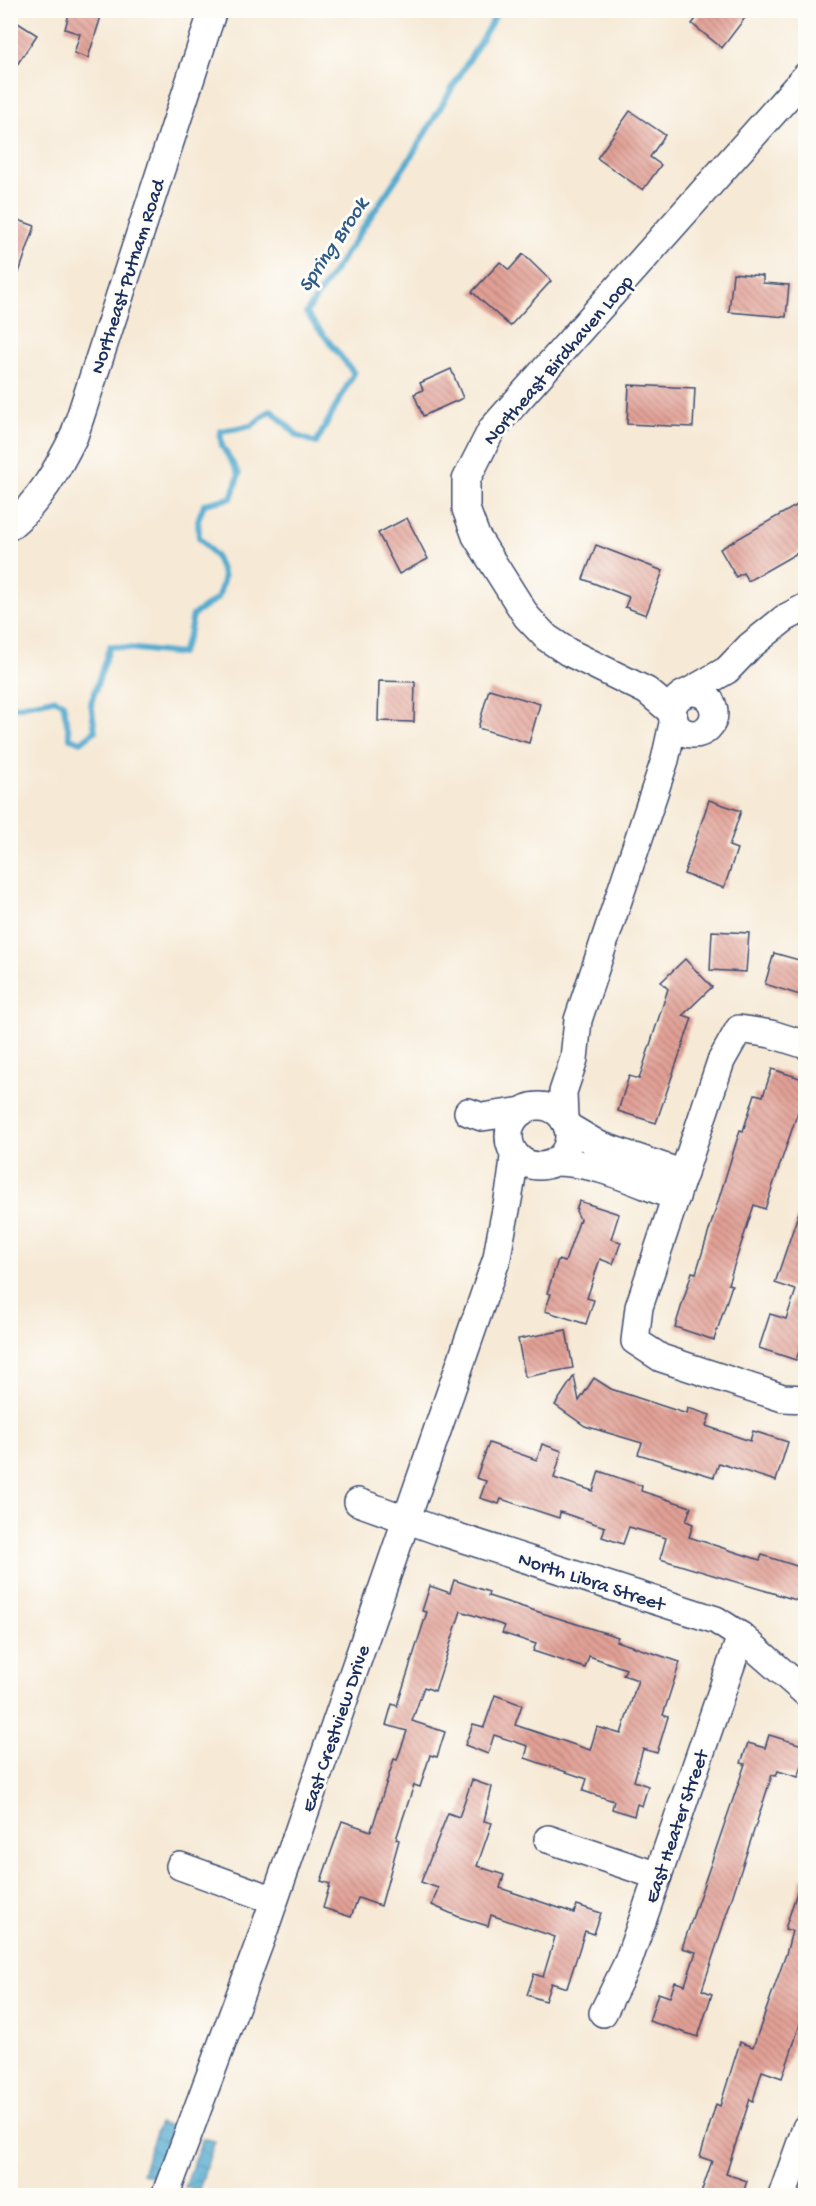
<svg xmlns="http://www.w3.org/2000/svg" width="816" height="2206" font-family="'Gochi Hand',sans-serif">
	<defs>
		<pattern id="water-waves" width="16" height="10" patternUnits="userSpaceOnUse" patternTransform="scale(1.5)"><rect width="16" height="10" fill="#52aacf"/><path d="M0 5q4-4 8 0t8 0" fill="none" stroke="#438bab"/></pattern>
		<pattern id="building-back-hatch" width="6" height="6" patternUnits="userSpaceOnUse" patternTransform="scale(1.5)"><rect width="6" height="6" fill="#e2a095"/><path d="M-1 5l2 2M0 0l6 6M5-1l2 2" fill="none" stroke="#b6837d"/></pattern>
	</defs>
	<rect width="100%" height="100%" fill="#fdfcf7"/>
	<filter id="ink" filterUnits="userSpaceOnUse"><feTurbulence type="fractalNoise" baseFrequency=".0167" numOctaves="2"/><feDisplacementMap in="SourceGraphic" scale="12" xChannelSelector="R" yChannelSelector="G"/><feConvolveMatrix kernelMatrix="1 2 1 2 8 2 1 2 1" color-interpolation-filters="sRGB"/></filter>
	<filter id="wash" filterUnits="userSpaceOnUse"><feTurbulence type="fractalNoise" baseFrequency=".008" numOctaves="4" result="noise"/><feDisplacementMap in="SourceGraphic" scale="24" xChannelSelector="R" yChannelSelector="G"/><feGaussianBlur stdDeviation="1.35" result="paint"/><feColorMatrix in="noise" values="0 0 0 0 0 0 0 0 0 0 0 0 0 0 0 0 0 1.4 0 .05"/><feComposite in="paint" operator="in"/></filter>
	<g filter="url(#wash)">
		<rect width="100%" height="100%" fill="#f6e9d5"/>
		<g fill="url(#water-waves)" stroke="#366c96" stroke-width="1.5">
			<polygon points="159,2123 172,2127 154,2177 142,2173"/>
			<polygon points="203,2138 215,2141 198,2192 185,2187"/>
		</g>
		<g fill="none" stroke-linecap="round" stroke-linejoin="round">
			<polyline stroke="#52aacf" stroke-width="6" points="10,708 53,699 63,703 70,738 81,742 95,731 91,703 110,646 181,654 189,635 193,615 218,598 224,577 216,557 199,537 198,520 204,504 231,498 239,474 222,446 220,431 251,426 271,410 298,436 316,443 354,373 306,313 412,155 499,10"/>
		</g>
		<g id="blocks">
			<g fill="url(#building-back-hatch)">
				<polygon points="70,10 103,10 88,58 74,53 80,34 65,29"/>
				<polygon points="703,10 751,10 722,48 692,24"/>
				<polygon points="10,18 37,35 10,75"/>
				<polygon points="630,111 665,135 650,157 661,165 643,190 597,158"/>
				<polygon points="10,217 35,226 13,290 10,290"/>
				<polygon points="523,254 551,281 510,326 472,292 500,262 509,270"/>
				<polygon points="733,273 763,276 763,283 789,285 786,317 729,312"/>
				<polygon points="451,369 463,398 423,416 414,394 423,390 420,383"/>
				<polygon points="629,385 695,388 693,427 627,424"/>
				<polygon points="806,500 806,548 748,581 743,573 736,577 720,549"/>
				<polygon points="407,518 428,559 399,574 378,533"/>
				<polygon points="596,545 663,571 646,615 625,607 629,597 583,579"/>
				<polygon points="379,681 415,682 414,722 378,721"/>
				<polygon points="489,689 540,704 529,743 478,728"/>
				<polygon points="709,800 741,811 729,846 737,849 724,888 684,874"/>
				<polygon points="712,931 749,933 746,972 710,970"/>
				<polygon points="774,953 806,962 806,997 765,984"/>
				<polygon points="685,959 712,987 683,1015 692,1018 656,1123 618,1111 629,1076 639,1079 668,989 661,982"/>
				<polygon points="772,1069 806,1080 806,1088 765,1209 754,1205 728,1284 732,1285 714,1340 675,1327 692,1272 696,1273 740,1130 743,1131 755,1094 763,1096"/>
				<polygon points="803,1200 806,1201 806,1330 796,1360 759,1348 770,1314 786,1319 796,1290 775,1283"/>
				<polygon points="579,1201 619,1214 611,1239 621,1242 613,1264 600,1259 587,1298 594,1300 586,1324 545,1311 551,1294 547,1293 558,1260 565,1262 580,1219 576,1211"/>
				<polygon points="566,1330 573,1368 525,1377 518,1339"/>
				<polygon points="574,1376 579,1401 594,1378 611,1389 687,1414 688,1408 710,1415 706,1426 750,1441 753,1431 788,1442 776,1481 719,1463 714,1477 638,1454 642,1443 585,1426 555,1405"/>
				<polygon points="489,1443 537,1460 542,1444 562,1451 554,1478 593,1491 599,1471 642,1486 641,1491 691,1507 686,1521 693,1524 689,1537 760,1560 762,1555 806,1569 806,1603 660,1559 666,1538 629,1527 623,1544 602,1537 605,1527 560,1512 559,1518 501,1499 499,1504 480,1498 486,1481 476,1478"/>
				<polygon points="454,1580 489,1592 488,1596 618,1637 616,1641 680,1662 663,1715 668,1717 657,1753 643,1749 634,1781 648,1786 642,1806 637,1804 634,1816 612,1809 614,1801 583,1791 587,1779 525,1758 528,1746 494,1735 488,1754 465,1745 473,1724 484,1727 495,1695 522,1705 515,1725 590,1750 597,1727 621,1734 638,1680 623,1675 626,1669 589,1656 585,1668 533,1651 536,1644 502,1633 505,1626 461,1611 435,1691 424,1687 412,1721 445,1732 437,1757 430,1755 420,1787 414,1785 396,1839 399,1840 381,1906 358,1898 351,1917 323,1908 330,1884 321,1881 342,1821 371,1831 394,1759 397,1760 407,1731 386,1725 392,1704 397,1706 427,1612 422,1611 430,1586 450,1593"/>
				<polygon points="769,1735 806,1746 806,1754 798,1777 778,1771 776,1776 772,1775 702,1990 712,1994 698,2037 649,2021 658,1993 670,1997 675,1982 685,1985 696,1952 682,1948 745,1764 741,1763 748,1743 765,1748"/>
				<polygon points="472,1780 492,1787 484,1821 492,1823 477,1866 504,1875 500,1888 574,1913 577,1905 601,1913 594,1934 585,1931 567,1988 551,1983 545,2001 527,1995 534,1974 543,1977 555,1937 491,1915 488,1926 459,1917 432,1905 438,1888 421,1882 448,1813 459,1817"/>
				<polygon points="802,1877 806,1878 806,2006 789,2058 782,2078 762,2071 753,2101 750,2099 726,2174 747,2181 742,2196 700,2196 712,2161 700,2157 716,2104 720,2106 740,2042 753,2047 786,1954 792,1931 785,1929"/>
			</g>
		</g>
	</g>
	<g filter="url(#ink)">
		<use href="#blocks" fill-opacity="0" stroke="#3c4b70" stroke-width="1.5"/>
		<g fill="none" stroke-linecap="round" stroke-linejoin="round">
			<defs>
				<g id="minor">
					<path d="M10 526C40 501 57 470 74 436L213 10"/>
					<circle cx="693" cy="713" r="21"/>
					<polyline points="687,693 727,670 750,646 785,618 806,607"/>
					<polyline points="673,713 647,691 568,652 547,638 527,617 476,536 466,509 466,480 492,429 806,76"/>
					<polyline points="806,1045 771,1034 739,1029 721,1061 639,1307 635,1341 661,1358 783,1398 806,1399"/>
					<circle cx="539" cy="1136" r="30"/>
					<polyline points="468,1112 482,1117 523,1111"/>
					<polyline points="564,1120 563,1092 574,1059 578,1020 665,760 674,719"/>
					<polyline points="567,1126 599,1145 684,1174"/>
					<path d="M555 1162C597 1162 637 1183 676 1197"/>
					<polyline points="358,1502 439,1531 716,1620 741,1636 806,1693"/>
					<polyline points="548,1839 658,1876"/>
					<polyline points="180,1866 274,1900"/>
					<polyline points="603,2013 628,1962 741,1636"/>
					<path d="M165 2196 262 1936 497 1258C502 1222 513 1188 514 1153"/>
					<polyline points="782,2196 806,2128"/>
				</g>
			</defs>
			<use href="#minor" stroke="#3c4b70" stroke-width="30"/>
			<use href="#minor" stroke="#fff" stroke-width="27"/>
		</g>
	</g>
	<g text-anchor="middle" stroke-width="6" stroke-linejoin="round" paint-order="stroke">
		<g font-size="20" fill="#1b2f5e" stroke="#fdfcf7">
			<text transform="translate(126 276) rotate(-72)" y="7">Northeast Putnam Road</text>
			<text transform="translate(557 359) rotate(-49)" y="7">Northeast Birdhaven Loop</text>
			<text transform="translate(592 1580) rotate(18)" y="7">North Libra Street</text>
			<text transform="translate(334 1728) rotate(-71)" y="7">East Crestview Drive</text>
			<text transform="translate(675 1826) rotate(-71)" y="7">East Heater Street</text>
		</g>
		<g font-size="21" font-style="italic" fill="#2e5a86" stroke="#fdfcf7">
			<text transform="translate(332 244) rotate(-56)" y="7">Spring Brook</text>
		</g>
	</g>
	<rect width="816" height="2206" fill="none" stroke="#fdfcf7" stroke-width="36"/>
</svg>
